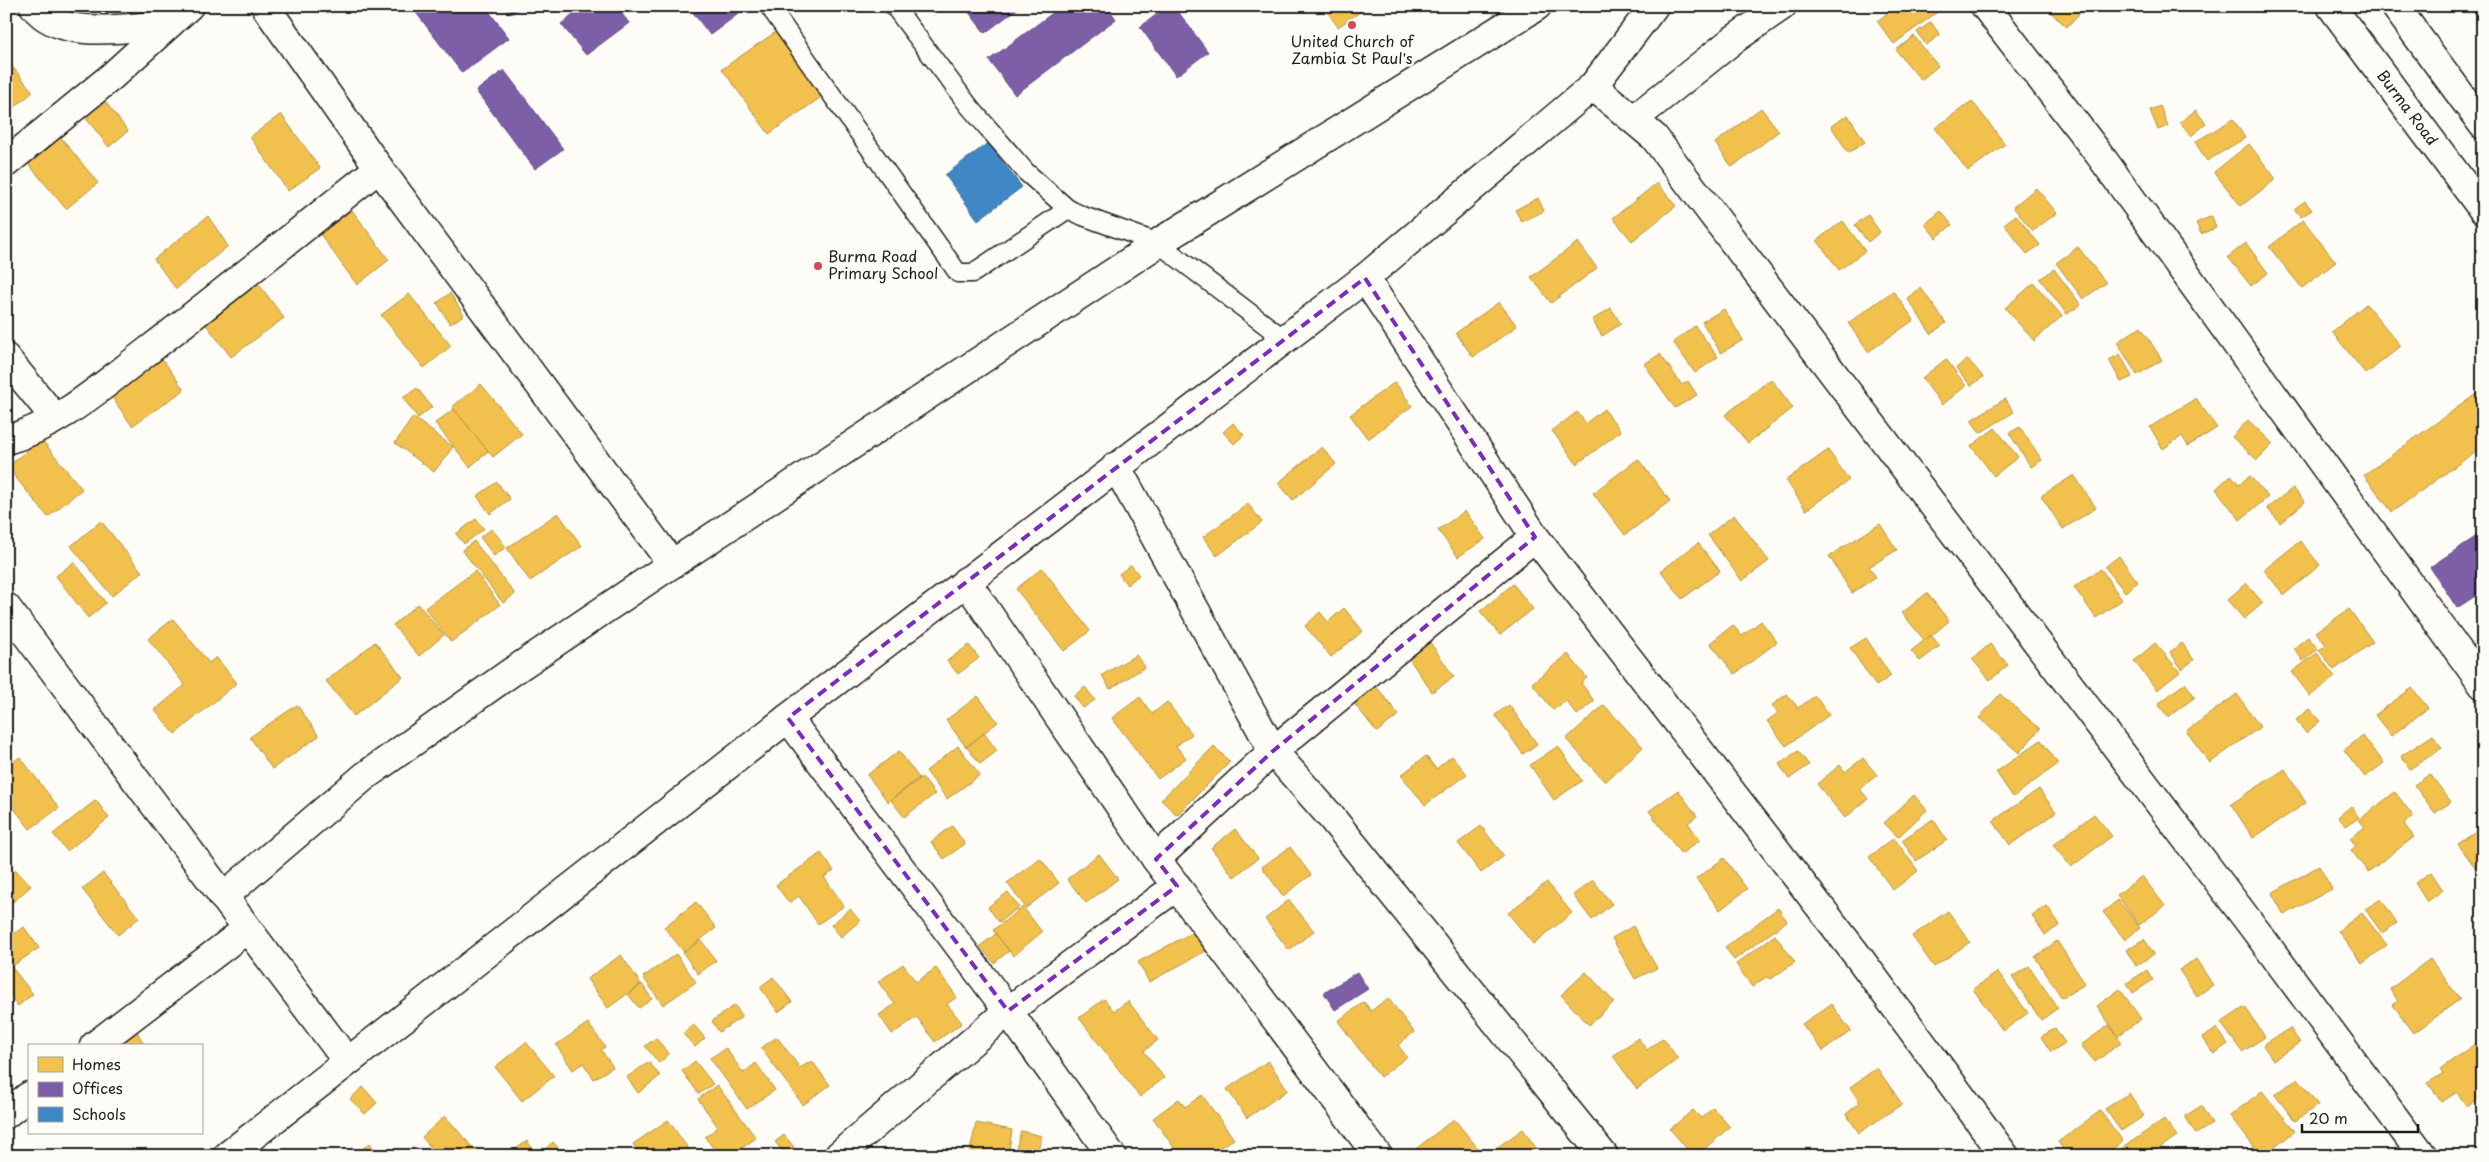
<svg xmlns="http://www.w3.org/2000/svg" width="2489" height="1162" font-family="'Playpen Sans',sans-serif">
	<rect width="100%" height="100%" fill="#fdfcf7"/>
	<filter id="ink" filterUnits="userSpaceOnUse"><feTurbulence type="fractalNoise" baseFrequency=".02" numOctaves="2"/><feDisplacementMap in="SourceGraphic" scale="10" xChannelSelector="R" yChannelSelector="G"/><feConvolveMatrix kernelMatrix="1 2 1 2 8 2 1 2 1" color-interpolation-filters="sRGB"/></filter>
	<g filter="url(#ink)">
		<g fill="#f2c14e" stroke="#b2903f">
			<polygon points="1323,6 1369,6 1338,27"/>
			<polygon points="1897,6 1937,6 1940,10 1894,44 1877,21"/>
			<polygon points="2054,6 2086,6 2067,27 2049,11"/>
			<polygon points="1931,22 1940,35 1926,45 1917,32"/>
			<polygon points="777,31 824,95 769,134 722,69"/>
			<polygon points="1914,36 1938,66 1921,80 1896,50"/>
			<polygon points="6,59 33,92 6,114"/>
			<polygon points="100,95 128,131 109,147 80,111"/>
			<polygon points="1972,101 2005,144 1968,171 1935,128"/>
			<polygon points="2160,106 2168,126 2158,130 2150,110"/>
			<polygon points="1761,108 1779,131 1732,167 1715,143"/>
			<polygon points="2196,110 2206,124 2191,136 2180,122"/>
			<polygon points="281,114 320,168 288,191 250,137"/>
			<polygon points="1848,115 1865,142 1848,153 1831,126"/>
			<polygon points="2233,119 2245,138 2207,161 2195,142"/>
			<polygon points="54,129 98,183 66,209 21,155"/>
			<polygon points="2249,144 2276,179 2241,206 2214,172"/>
			<polygon points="1657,183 1676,206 1632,241 1613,218"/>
			<polygon points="2036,188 2057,213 2033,231 2013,207"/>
			<polygon points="1538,198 1544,211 1522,222 1515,210"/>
			<polygon points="2305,201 2312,210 2301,217 2294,209"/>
			<polygon points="352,210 389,260 357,285 320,234"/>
			<polygon points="1941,211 1952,225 1936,238 1925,224"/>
			<polygon points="1868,215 1880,232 1868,242 1855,225"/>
			<polygon points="2016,215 2040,245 2027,254 2004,224"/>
			<polygon points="208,216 228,246 176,289 154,259"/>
			<polygon points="2212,216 2216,228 2201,234 2196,223"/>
			<polygon points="2303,220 2336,262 2302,288 2269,247"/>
			<polygon points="1843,221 1865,251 1839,270 1817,240"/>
			<polygon points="1578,242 1597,268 1551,303 1531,277"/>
			<polygon points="2246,243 2268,273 2251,286 2228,257"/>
			<polygon points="2078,247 2106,283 2083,299 2056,263"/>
			<polygon points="2054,269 2081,305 2067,314 2040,279"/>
			<polygon points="258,283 284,318 231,357 204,322"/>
			<polygon points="2034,283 2062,316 2034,341 2005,308"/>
			<polygon points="1921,288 1946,323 1931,334 1907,298"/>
			<polygon points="1893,291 1914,320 1868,352 1848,323"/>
			<polygon points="450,293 464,315 450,324 437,303"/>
			<polygon points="409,294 451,346 424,368 381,315"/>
			<polygon points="1499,302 1517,326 1473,357 1456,333"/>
			<polygon points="2366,304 2401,346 2366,374 2332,332"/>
			<polygon points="1611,308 1621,324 1602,336 1592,320"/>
			<polygon points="1724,309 1743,340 1721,353 1702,322"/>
			<polygon points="1695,326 1718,357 1695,373 1673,342"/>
			<polygon points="2141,327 2162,360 2137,375 2117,342"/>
			<polygon points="1660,354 1682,385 1688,381 1697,395 1675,408 1644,364"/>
			<polygon points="2120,354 2132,377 2121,382 2109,360"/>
			<polygon points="161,357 184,390 132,426 109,393"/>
			<polygon points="1946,359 1966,386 1942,405 1922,378"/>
			<polygon points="1968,359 1983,377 1971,386 1956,368"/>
			<polygon points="1771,379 1793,408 1748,443 1725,415"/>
			<polygon points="1395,382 1412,406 1368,439 1350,415"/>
			<polygon points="481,384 522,434 493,457 452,407"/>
			<polygon points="417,388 432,407 418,418 403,398"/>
			<polygon points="2483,389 2483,446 2392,512 2364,475"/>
			<polygon points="2196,398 2217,428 2188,446 2182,436 2163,449 2150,427"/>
			<polygon points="2005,399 2014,412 1980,433 1971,420"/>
			<polygon points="454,409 488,451 470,467 435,423"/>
			<polygon points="1604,409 1621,431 1577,464 1552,431 1577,412 1586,423"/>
			<polygon points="413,417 453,447 434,472 395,443"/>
			<polygon points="2248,420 2273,444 2257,460 2232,437"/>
			<polygon points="1233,423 1244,435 1234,444 1223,432"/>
			<polygon points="2020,427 2042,460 2031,467 2009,433"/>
			<polygon points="1995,428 2018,457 1994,476 1971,446"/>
			<polygon points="41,439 82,489 48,517 7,467"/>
			<polygon points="1322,447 1336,464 1293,500 1278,483"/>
			<polygon points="1828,450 1849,480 1806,510 1786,480"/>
			<polygon points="1638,459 1670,501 1625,535 1593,493"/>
			<polygon points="2074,475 2096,508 2063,529 2041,496"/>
			<polygon points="2231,475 2239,484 2250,476 2268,497 2240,520 2216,489"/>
			<polygon points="497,482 510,499 490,514 477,496"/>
			<polygon points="2293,488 2305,502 2280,523 2267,508"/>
			<polygon points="1248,504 1262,522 1217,556 1203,537"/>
			<polygon points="1465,511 1485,539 1458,557 1438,530"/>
			<polygon points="558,513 582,546 530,581 507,548"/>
			<polygon points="1734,515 1769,561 1742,581 1708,535"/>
			<polygon points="476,519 484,529 464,544 456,534"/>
			<polygon points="101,521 142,572 112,596 71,546"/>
			<polygon points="1880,524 1897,550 1869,567 1876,577 1852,593 1829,556"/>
			<polygon points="492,529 506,547 494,556 480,537"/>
			<polygon points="474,541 515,594 503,603 462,550"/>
			<polygon points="2300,541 2320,565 2284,595 2264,570"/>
			<polygon points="1698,543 1720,571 1682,599 1661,571"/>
			<polygon points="2119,556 2138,582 2125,592 2105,567"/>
			<polygon points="74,562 106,603 88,618 56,576"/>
			<polygon points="1131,565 1139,575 1127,585 1119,574"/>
			<polygon points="1042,568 1090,631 1064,651 1016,589"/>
			<polygon points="2101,569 2122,600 2096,618 2074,587"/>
			<polygon points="475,571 500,605 451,642 425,608"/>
			<polygon points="2246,583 2263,603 2244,619 2227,600"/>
			<polygon points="1513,584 1533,609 1500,635 1480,611"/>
			<polygon points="1927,593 1949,621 1925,641 1902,613"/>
			<polygon points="418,604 444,635 419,656 393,625"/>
			<polygon points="1344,608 1363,631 1331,657 1305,626 1320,612 1328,622"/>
			<polygon points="2349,609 2373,642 2334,670 2319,650 2326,645 2316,632"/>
			<polygon points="173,619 209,663 216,657 237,683 175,734 155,710 185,685 148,639"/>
			<polygon points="1761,621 1777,642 1735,674 1710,643 1733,625 1742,636"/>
			<polygon points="1425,635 1454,677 1432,692 1403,650"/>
			<polygon points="1931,635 1940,646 1920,661 1911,651"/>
			<polygon points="2308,637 2318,649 2303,661 2294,648"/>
			<polygon points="1866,638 1891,676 1876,686 1850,648"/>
			<polygon points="375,642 403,677 354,716 326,681"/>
			<polygon points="2155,643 2180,672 2157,690 2134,661"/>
			<polygon points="2182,643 2194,660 2182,669 2170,652"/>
			<polygon points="1990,644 2008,665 1990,680 1972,659"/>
			<polygon points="969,645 979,658 958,674 947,661"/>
			<polygon points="2317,653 2335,677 2310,696 2292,672"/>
			<polygon points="1568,654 1587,678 1581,683 1594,701 1577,715 1566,701 1553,710 1532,683"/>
			<polygon points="1136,655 1145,667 1110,689 1102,675"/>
			<polygon points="2185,683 2195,697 2168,717 2158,704"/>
			<polygon points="1375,685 1399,715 1377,732 1353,702"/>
			<polygon points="1085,687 1095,700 1083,708 1074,696"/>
			<polygon points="2412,688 2428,708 2391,736 2375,715"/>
			<polygon points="1787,694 1798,708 1815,696 1829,715 1786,746 1767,721 1778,713 1772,705"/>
			<polygon points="2000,694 2040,729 2019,753 1979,718"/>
			<polygon points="2237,694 2260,727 2210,763 2186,731"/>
			<polygon points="978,696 998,722 966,747 946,720"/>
			<polygon points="1140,697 1152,714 1167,702 1192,734 1176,746 1186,758 1158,779 1112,718"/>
			<polygon points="297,705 319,736 272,769 250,737"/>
			<polygon points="1509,705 1537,744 1523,754 1495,715"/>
			<polygon points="1604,705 1643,747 1605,782 1566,739"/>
			<polygon points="2309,709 2320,721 2306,733 2296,720"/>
			<polygon points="984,733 997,751 980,764 967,747"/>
			<polygon points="2433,735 2442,748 2410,769 2401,756"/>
			<polygon points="2363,736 2384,763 2365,777 2344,750"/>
			<polygon points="2041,740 2058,764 2013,797 1996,772"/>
			<polygon points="958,746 980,775 947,799 926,771"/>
			<polygon points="1214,746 1230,762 1177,815 1161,800"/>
			<polygon points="1558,746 1582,781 1554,800 1530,765"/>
			<polygon points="899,751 919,778 888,802 867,775"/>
			<polygon points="1798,751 1809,765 1789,779 1779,764"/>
			<polygon points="1426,756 1436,769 1452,756 1467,774 1425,805 1401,775"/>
			<polygon points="20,757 59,808 30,829 6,798 6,767"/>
			<polygon points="1863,758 1877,775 1860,789 1868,799 1845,818 1817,784 1840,765 1845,772"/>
			<polygon points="2285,769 2306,803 2253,838 2231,804"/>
			<polygon points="2430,774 2451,802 2435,813 2414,785"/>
			<polygon points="922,777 935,794 904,817 891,800"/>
			<polygon points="2039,789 2056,812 2010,845 1993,821"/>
			<polygon points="1678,790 1697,816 1688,823 1700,840 1681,854 1649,811"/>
			<polygon points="2395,792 2413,816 2404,824 2414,837 2368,872 2351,850 2356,846 2350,838 2365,827 2359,820"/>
			<polygon points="1914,795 1927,810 1898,837 1884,823"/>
			<polygon points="96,800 109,818 67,851 53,834"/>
			<polygon points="2351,806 2359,818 2346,826 2338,817"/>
			<polygon points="2094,814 2112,836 2071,867 2053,845"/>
			<polygon points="1933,819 1947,840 1916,861 1902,840"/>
			<polygon points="952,826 965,844 944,859 931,842"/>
			<polygon points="1481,826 1504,856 1481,873 1458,843"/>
			<polygon points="2483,827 2483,872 2480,874 2458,844"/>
			<polygon points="1235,829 1258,858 1234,877 1211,848"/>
			<polygon points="1894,838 1918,871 1893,890 1869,857"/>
			<polygon points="1290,847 1311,875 1283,896 1262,867"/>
			<polygon points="821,853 834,871 824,877 844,906 818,924 799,896 789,903 776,885"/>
			<polygon points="1099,854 1118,879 1086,903 1067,879"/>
			<polygon points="1040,858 1059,883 1026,908 1007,883"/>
			<polygon points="1724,858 1747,889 1720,910 1696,879"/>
			<polygon points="2319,866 2332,889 2284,915 2272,893"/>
			<polygon points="16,870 31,886 13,902 6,894 6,878"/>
			<polygon points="2431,872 2443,890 2427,902 2415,883"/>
			<polygon points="103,873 139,918 118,935 82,889"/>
			<polygon points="2142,876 2165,906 2139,925 2117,895"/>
			<polygon points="1593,880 1612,904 1592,920 1573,895"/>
			<polygon points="1547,882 1572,913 1533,944 1508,913"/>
			<polygon points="1008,892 1019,907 999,922 988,907"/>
			<polygon points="2381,899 2397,923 2382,933 2365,909"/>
			<polygon points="1289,900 1314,931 1289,950 1265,919"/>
			<polygon points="2118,900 2140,928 2125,940 2103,912"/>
			<polygon points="696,902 716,928 684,952 664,927"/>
			<polygon points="2047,906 2060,925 2045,935 2032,915"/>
			<polygon points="1023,907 1042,932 1013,956 993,930"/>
			<polygon points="1778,908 1787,921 1734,960 1725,947"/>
			<polygon points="850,909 860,921 841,937 831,925"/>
			<polygon points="1948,911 1970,942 1934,967 1912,936"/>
			<polygon points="2362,913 2387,945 2362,964 2338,931"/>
			<polygon points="1633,926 1657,968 1635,979 1612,938"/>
			<polygon points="24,927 39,948 14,965 6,953 6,939"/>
			<polygon points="1195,931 1206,951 1149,982 1138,962"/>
			<polygon points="996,934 1009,951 994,963 980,946"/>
			<polygon points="1775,935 1795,962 1771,979 1766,977 1752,987 1736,964"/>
			<polygon points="2144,939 2154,954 2136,966 2126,950"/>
			<polygon points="701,940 716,961 698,974 683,953"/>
			<polygon points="2057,941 2085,984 2062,998 2035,957"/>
			<polygon points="676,954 696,982 663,1005 643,977"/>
			<polygon points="621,955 641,984 608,1008 587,979"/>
			<polygon points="2196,959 2213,985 2197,996 2179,970"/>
			<polygon points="2430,959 2460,999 2414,1033 2393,1005 2398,1001 2390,989"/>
			<polygon points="6,960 33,994 18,1006 6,991"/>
			<polygon points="903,964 916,982 936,968 957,997 947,1004 962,1023 935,1042 917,1017 892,1034 879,1015 895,1004 878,982"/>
			<polygon points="2029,966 2058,1008 2041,1020 2012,977"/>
			<polygon points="2147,970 2153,980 2133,993 2127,983"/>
			<polygon points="1586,972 1614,1002 1589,1025 1561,995"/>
			<polygon points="1998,972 2028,1013 2003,1031 1973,989"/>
			<polygon points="773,977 792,1002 778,1012 760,987"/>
			<polygon points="642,984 652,999 639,1008 628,994"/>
			<polygon points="2120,989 2141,1019 2118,1036 2097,1006"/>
			<polygon points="1388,998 1414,1032 1398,1045 1407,1057 1380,1077 1338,1021 1364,1002 1371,1011"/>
			<polygon points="1104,999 1114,1011 1128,1001 1158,1040 1144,1051 1164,1078 1140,1097 1079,1018"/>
			<polygon points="1831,1004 1851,1031 1823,1051 1802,1024"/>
			<polygon points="735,1005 742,1017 719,1032 712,1021"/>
			<polygon points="2245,1007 2265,1037 2242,1052 2221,1023"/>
			<polygon points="588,1023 605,1047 601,1050 613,1067 594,1079 583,1063 573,1070 556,1045"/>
			<polygon points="693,1024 705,1038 695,1047 683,1034"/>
			<polygon points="2109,1025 2122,1042 2095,1062 2081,1045"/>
			<polygon points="2055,1028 2065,1043 2051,1052 2041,1037"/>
			<polygon points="2217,1028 2228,1044 2214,1054 2203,1038"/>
			<polygon points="2290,1028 2300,1043 2273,1060 2263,1045"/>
			<polygon points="136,1030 144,1044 126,1046 121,1038"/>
			<polygon points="777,1037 800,1068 812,1061 830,1085 803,1105 761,1048"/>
			<polygon points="656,1038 669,1054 659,1063 645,1046"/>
			<polygon points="1638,1038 1647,1050 1663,1038 1678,1059 1637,1089 1613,1056"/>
			<polygon points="2483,1038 2483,1095 2467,1107 2457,1092 2442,1102 2428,1083 2443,1073 2440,1069"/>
			<polygon points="526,1042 554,1076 522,1101 495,1067"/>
			<polygon points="726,1048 743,1073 756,1063 775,1090 747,1109 710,1058"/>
			<polygon points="695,1061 713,1084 699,1094 682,1071"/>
			<polygon points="1268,1061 1288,1090 1247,1118 1227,1089"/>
			<polygon points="649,1062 660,1076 638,1093 627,1077"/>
			<polygon points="1877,1068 1902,1104 1859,1133 1846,1114 1860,1103 1850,1087"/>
			<polygon points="2298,1078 2318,1105 2295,1121 2275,1095"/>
			<polygon points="717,1085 756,1138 731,1156 719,1156 705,1137 718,1127 698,1099"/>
			<polygon points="363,1087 377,1103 365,1114 350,1099"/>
			<polygon points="2262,1091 2295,1131 2264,1156 2261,1156 2230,1116"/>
			<polygon points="2129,1093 2144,1116 2121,1131 2105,1109"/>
			<polygon points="1202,1095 1234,1139 1219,1148 1224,1156 1180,1156 1153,1118 1179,1099 1185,1107"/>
			<polygon points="2201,1106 2212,1124 2196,1134 2185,1116"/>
			<polygon points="1713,1108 1730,1127 1696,1156 1693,1156 1670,1129 1693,1110 1701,1118"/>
			<polygon points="2100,1111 2123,1141 2104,1156 2068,1156 2058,1142"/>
			<polygon points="445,1116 480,1156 438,1156 422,1137"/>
			<polygon points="1454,1119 1482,1153 1479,1156 1415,1156 1412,1152"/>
			<polygon points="2164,1119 2177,1136 2148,1156 2111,1156"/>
			<polygon points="668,1120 690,1151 683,1156 641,1156 633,1144"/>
			<polygon points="976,1123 1012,1130 1008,1156 969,1156"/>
			<polygon points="1523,1129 1536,1148 1525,1156 1485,1156"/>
			<polygon points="1021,1131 1042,1136 1036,1156 1015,1152"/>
			<polygon points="784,1135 794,1147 785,1154 775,1142"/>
			<polygon points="527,1141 539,1156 521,1156 516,1149"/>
			<polygon points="553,1142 564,1154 562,1156 549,1156 544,1150"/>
			<polygon points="370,1143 379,1156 355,1156 354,1155"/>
		</g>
		<g fill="#7b5ea7" stroke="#5e4a7d">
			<polygon points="411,6 485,6 509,38 462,73"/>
			<polygon points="505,6 522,6 511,14"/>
			<polygon points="585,6 616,6 629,23 586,55 561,24"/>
			<polygon points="688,6 749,6 710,35"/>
			<polygon points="964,6 1021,6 985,33"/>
			<polygon points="1062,6 1107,6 1116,19 1015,95 989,60"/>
			<polygon points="1168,6 1174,6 1208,52 1176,76 1140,27"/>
			<polygon points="504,70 563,149 535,169 476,91"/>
			<polygon points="2483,532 2483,591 2457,608 2430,567"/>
			<polygon points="1357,972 1368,989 1335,1010 1324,993"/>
		</g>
		<polygon fill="#3f88c5" stroke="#346892" points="988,143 1022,187 978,220 945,175"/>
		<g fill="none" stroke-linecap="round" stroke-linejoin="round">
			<defs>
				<g id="lane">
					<polyline points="769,6 958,273 973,273 1068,209"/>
					<polyline points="894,6 969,106 1026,172 1068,209 1083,216 1158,243 1284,339"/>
				</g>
				<g id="street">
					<path d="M34 6C61 42 130 27 169 24"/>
					<polyline points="265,6 379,168 672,564 1158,243 1537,6"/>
					<polyline points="1985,6 2099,154 2483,685"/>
					<polyline points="1593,86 1654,137 2256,931 2423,1156"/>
					<polyline points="1634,119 1733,40 1782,6"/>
					<polyline points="6,163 111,77 189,6"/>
					<polyline points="1365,278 1535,537 1860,959 2005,1156"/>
					<polyline points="6,358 55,418"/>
					<path d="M6 440C58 426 102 386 144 354 223 293 301 230 379 168"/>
					<polyline points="1116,466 1273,751 1331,817 1604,1156"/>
					<polyline points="966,581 1156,859 1378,1156"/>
					<polyline points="6,607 347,1061"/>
					<polyline points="788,718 1008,1011 1112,1156"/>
					<polyline points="1156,859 1273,751 1535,537"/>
					<polyline points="223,897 365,776 513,671 672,564"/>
					<polyline points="94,1046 247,929"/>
					<polyline points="6,1114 29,1096"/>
					<polyline points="227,1156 788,718 1365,278 1593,86 1654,6"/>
					<polyline points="838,1156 1008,1011 1177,886"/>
				</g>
				<g id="secondary">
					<polyline points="2331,6 2483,210"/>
					<polyline points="2395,6 2483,125"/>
				</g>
			</defs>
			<use href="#lane" stroke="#1c1c1c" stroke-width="21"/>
			<use href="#street" stroke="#1c1c1c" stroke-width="31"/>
			<use href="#secondary" stroke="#1c1c1c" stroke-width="31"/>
			<use href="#lane" stroke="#fdfcf7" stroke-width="18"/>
			<use href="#street" stroke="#fdfcf7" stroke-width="28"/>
			<use href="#secondary" stroke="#fdfcf7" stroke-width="28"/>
		</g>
	</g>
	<path fill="none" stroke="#7b2cbf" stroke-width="4" stroke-dasharray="10 6" stroke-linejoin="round" d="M1365 278 1535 537 1273 751 1156 859 1177 886 1008 1011 788 718Z"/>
	<g fill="#d1495b" stroke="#fdfcf7" stroke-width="2">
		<circle cx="1352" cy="25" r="5"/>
		<circle cx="818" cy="266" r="5"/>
	</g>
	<g text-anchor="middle" stroke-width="5" stroke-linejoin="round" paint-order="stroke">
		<g font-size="15" fill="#1c1c1c" stroke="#fdfcf7">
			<text x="1352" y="47">United Church of<tspan x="1352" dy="17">Zambia St Paul's</tspan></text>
			<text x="828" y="262" text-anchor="start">Burma Road<tspan x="828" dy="17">Primary School</tspan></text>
		</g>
		<g font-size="15" fill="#1c1c1c" stroke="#fdfcf7">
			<text transform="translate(2407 108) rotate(53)" y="5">Burma Road</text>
		</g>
	</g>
	<rect width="2489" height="1162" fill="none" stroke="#fdfcf7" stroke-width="25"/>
	<rect x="12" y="12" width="2464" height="1137" fill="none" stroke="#1c1c1c" stroke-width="2" filter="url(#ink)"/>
	<rect x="28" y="1044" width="175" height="90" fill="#fdfcf7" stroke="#a3a29f"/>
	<rect x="38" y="1057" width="25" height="15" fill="#f2c14e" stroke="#a3a29f"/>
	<text x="72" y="1070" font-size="15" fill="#1c1c1c">Homes</text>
	<rect x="38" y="1082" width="25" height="15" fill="#7b5ea7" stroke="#a3a29f"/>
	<text x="72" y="1094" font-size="15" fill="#1c1c1c">Offices</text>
	<rect x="38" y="1107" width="25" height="15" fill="#3f88c5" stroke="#a3a29f"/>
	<text x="72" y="1120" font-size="15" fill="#1c1c1c">Schools</text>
	<path d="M2302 1124v8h116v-8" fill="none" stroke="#1c1c1c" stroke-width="2.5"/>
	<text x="2309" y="1124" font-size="15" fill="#1c1c1c" stroke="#fdfcf7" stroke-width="4" paint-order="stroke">20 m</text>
</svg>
